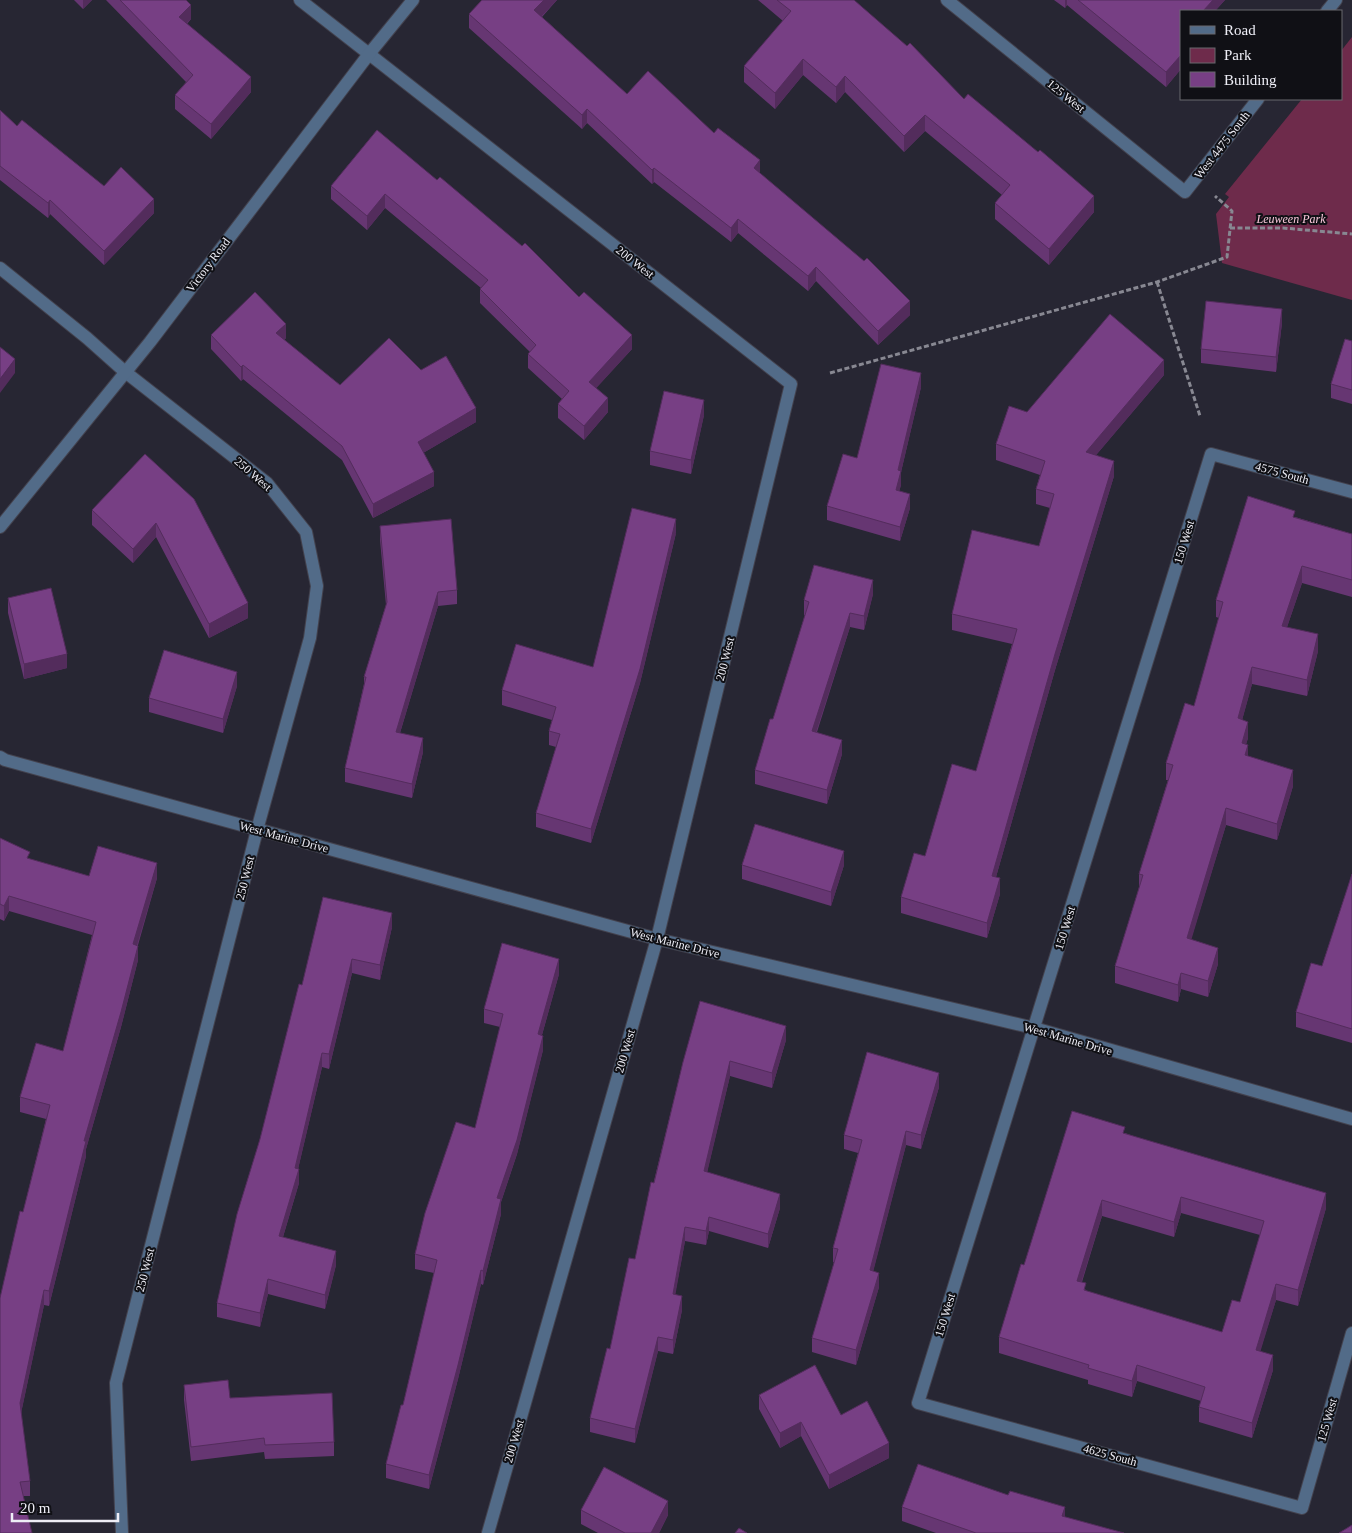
<svg xmlns="http://www.w3.org/2000/svg" width="1352" height="1533" font-family="Georgia,serif">
	<rect width="100%" height="100%" fill="#272633"/>
	<polygon fill="#6e2b4b" points="1352,37 1352,300 1222,263 1216,214 1229,197 1225,194 1302,99 1341,99 1341,51"/>
	<g fill="none" stroke-linecap="round" stroke-linejoin="round">
		<defs>
			<g id="minor">
				<polyline points="300,0 791,384 657,939 488,1533"/>
				<polyline points="947,0 1185,192 1258,99"/>
				<polyline points="1327,11 1336,0"/>
				<polyline points="0,268 87,338 124,371 267,483 306,532 317,586 310,638 257,830 116,1383 122,1533"/>
				<polyline points="1352,492 1211,454 918,1403 1302,1508 1352,1333"/>
			</g>
			<g id="tertiary">
				<polyline points="0,527 150,342 369,54 413,0"/>
				<polyline points="0,757 5,760 657,939 1034,1028 1352,1119"/>
			</g>
		</defs>
		<use href="#minor" stroke="#43424e" stroke-width="14"/>
		<use href="#tertiary" stroke="#43424e" stroke-width="14"/>
		<g stroke="#888892" stroke-width="3" stroke-dasharray="5 2.5" stroke-linecap="butt">
			<polyline points="1230,228 1283,228 1352,234"/>
			<polyline points="1157,282 1200,416"/>
			<polyline points="830,373 1157,282 1227,257 1232,211 1215,196"/>
		</g>
		<use href="#minor" stroke="#526b88" stroke-width="12"/>
		<use href="#tertiary" stroke="#526b88" stroke-width="12"/>
	</g>
	<g fill="#663672" fill-rule="evenodd">
		<polygon points="74,0 92,0 83,9"/>
		<polygon points="106,0 186,0 191,19 187,24 251,92 211,139 175,109 175,95 186,82"/>
		<polygon points="482,0 557,0 542,17 627,94 714,133 760,173 910,315 878,345 816,281 808,291 738,233 731,242 654,182 652,184 587,123 582,129 469,28 469,14"/>
		<polygon points="758,0 854,0 964,99 1094,212 1049,265 995,219 995,203 1002,195 925,131 904,152 845,92 836,103 803,75 775,109 744,82 744,66 783,21"/>
		<polygon points="1054,0 1225,0 1215,11 1181,11 1181,69 1166,87 1067,5 1065,8"/>
		<polygon points="0,110 17,126 104,186 154,213 104,265 50,214 48,218 0,180"/>
		<polygon points="377,130 632,349 596,388 608,412 584,440 558,418 558,404 562,399 528,368 528,354 530,352 480,303 480,289 481,288 385,208 367,230 331,199 331,186"/>
		<polygon points="1282,323 1276,372 1201,363 1201,349"/>
		<polygon points="211,335 286,338 284,340 340,385 421,370 476,422 423,453 434,486 373,518 342,460 243,379 241,381 211,349"/>
		<polygon points="1352,341 1352,404 1331,398 1331,384"/>
		<polygon points="1164,375 1096,455 1114,476 1055,670 996,877 1000,894 987,938 901,913 901,897 976,771 1012,644 952,630 952,614 1039,546 1050,508 1036,504 1036,489 1040,475 996,460 996,444 1027,412"/>
		<polygon points="921,387 901,472 901,485 899,491 910,508 900,541 827,520 827,506 857,458"/>
		<polygon points="704,415 691,474 650,465 650,451"/>
		<polygon points="145,454 248,618 209,638 156,537 133,563 92,525 92,510"/>
		<polygon points="1295,517 1352,534 1352,597 1302,583 1287,627 1318,651 1307,696 1252,684 1242,720 1248,738 1246,744 1248,756 1293,786 1277,840 1226,825 1191,939 1218,964 1208,997 1181,989 1178,1002 1115,983 1115,966 1139,888 1139,874 1168,780 1166,780 1166,763 1194,706 1219,618 1216,617 1216,600"/>
		<polygon points="380,526 457,590 457,604 438,606 400,733 423,752 412,798 345,782 345,768 364,684 364,677 386,605 380,540"/>
		<polygon points="676,533 640,683 591,843 536,827 536,813 556,747 549,745 549,731 552,720 502,705 502,690 593,667"/>
		<polygon points="873,594 864,630 850,627 817,732 842,754 827,804 755,784 755,770 773,719 805,615 804,615 804,600"/>
		<polygon points="8,598 67,668 24,679 8,613"/>
		<polygon points="237,686 223,733 149,712 149,698"/>
		<polygon points="0,838 30,859 89,876 157,878 138,945 138,960 121,1027 86,1149 86,1156 49,1306 44,1305 21,1413 30,1481 30,1496 23,1496 0,1533 23,1212 46,1119 20,1112 20,1097 63,1051 92,935 9,911 4,921 0,919"/>
		<polygon points="742,865 844,865 831,906 742,879"/>
		<polygon points="1352,874 1352,1043 1296,1027 1296,1012 1322,966"/>
		<polygon points="392,927 380,980 352,973 329,1069 322,1067 298,1169 299,1183 283,1237 336,1265 325,1309 268,1294 260,1327 217,1317 217,1303 260,1139 302,985"/>
		<polygon points="559,974 542,1035 543,1050 517,1154 501,1202 501,1214 483,1285 481,1284 458,1379 429,1489 386,1478 386,1464 403,1405 434,1273 415,1269 415,1254 475,1128 500,1027 484,1023 484,1009"/>
		<polygon points="786,1040 772,1088 730,1076 707,1172 780,1208 768,1248 709,1231 706,1245 685,1241 675,1294 682,1310 673,1354 658,1351 635,1443 590,1432 590,1418 635,1259 683,1062"/>
		<polygon points="939,1087 921,1149 906,1145 873,1271 879,1287 856,1365 812,1352 812,1338 835,1263 833,1262 833,1248 858,1153 844,1149 844,1135"/>
		<path d="M1125 1133 1326 1208 1298 1306 1276 1300 1260 1351 1273 1370 1252 1438 1199 1422V1407L1201 1401 1137 1381 1132 1397 1088 1384V1380L999 1353V1337L1024 1265ZM1181 1213 1260 1235 1240 1302 1222 1332 1086 1291 1082 1282 1102 1216 1174 1237Z"/>
		<polygon points="184,1385 230,1398 334,1442 334,1456 265,1459 264,1452 191,1461 184,1400"/>
		<polygon points="759,1395 841,1415 889,1458 829,1489 801,1436 780,1448 759,1409"/>
		<polygon points="902,1507 1065,1517 1124,1533 936,1533 902,1521"/>
		<polygon points="581,1510 668,1515 659,1533 598,1533 581,1524"/>
	</g>
	<g fill="#532c5c">
		<polygon points="83,0 92,0 83,9"/>
		<polygon points="544,0 557,0 534,24 534,10"/>
		<polygon points="1065,0 1067,0 1067,5 1065,8"/>
		<polygon points="1213,0 1225,0 1215,11 1203,11"/>
		<polygon points="191,5 191,19 179,31 179,17"/>
		<polygon points="1181,55 1181,69 1166,87 1166,72"/>
		<polygon points="803,59 803,75 775,109 775,93"/>
		<polygon points="845,76 845,92 836,103 836,87"/>
		<polygon points="251,77 251,92 211,139 211,124"/>
		<polygon points="587,109 587,123 582,129 582,115"/>
		<polygon points="925,115 925,131 904,152 904,136"/>
		<polygon points="760,160 760,175 754,168"/>
		<polygon points="654,168 654,182 652,184 652,170"/>
		<polygon points="385,194 385,208 367,230 367,216"/>
		<polygon points="1094,196 1094,212 1049,265 1049,249"/>
		<polygon points="154,199 154,213 104,265 104,251"/>
		<polygon points="50,200 50,214 48,218 48,203"/>
		<polygon points="738,219 738,233 731,242 731,228"/>
		<polygon points="816,267 816,281 808,291 808,276"/>
		<polygon points="910,301 910,315 878,345 878,331"/>
		<polygon points="1282,309 1282,323 1276,372 1276,357"/>
		<polygon points="286,324 286,338 276,348 276,333"/>
		<polygon points="632,335 632,349 589,396 589,382"/>
		<polygon points="15,359 15,373 0,393 0,379"/>
		<polygon points="1164,360 1164,375 1086,467 1086,452"/>
		<polygon points="243,365 243,379 241,381 241,367"/>
		<polygon points="921,373 921,387 901,472 901,485 896,504 896,490 898,470"/>
		<polygon points="608,398 608,412 584,440 584,426"/>
		<polygon points="704,400 704,415 691,474 691,460"/>
		<polygon points="476,408 476,422 418,456 418,442"/>
		<polygon points="1114,461 1114,476 1055,670 992,891 992,876 1055,654"/>
		<polygon points="434,472 434,486 373,518 373,504"/>
		<polygon points="910,494 910,508 900,541 900,527"/>
		<polygon points="676,519 676,533 640,683 591,843 591,829"/>
		<polygon points="156,523 156,537 133,563 133,549"/>
		<polygon points="1302,566 1302,583 1282,642 1282,626"/>
		<polygon points="873,580 873,594 864,630 864,616"/>
		<polygon points="438,592 438,606 396,746 396,732"/>
		<polygon points="248,603 248,618 209,638 209,624"/>
		<polygon points="850,613 850,627 812,745 812,731"/>
		<polygon points="1318,634 1318,651 1307,696 1307,680"/>
		<polygon points="67,654 67,668 24,679 24,664"/>
		<polygon points="1252,667 1252,684 1238,735 1238,718"/>
		<polygon points="237,672 237,686 223,733 223,719"/>
		<polygon points="1248,722 1248,738 1242,759 1242,743"/>
		<polygon points="423,738 423,752 412,798 412,784"/>
		<polygon points="842,740 842,754 827,804 827,790"/>
		<polygon points="1248,745 1248,761 1245,755"/>
		<polygon points="1293,770 1293,786 1277,840 1277,824"/>
		<polygon points="1226,808 1226,825 1187,954 1187,938"/>
		<polygon points="844,851 844,865 831,906 831,892"/>
		<polygon points="157,863 157,878 133,959 133,944"/>
		<polygon points="1000,878 1000,894 987,938 987,923"/>
		<polygon points="9,896 9,911 4,921 4,906"/>
		<polygon points="392,913 392,927 380,980 380,965"/>
		<polygon points="138,946 138,960 121,1027 86,1149 86,1156 49,1306 49,1291 84,1141"/>
		<polygon points="1218,948 1218,964 1208,997 1208,981"/>
		<polygon points="352,959 352,973 329,1069 329,1054"/>
		<polygon points="559,959 559,974 538,1049 538,1034"/>
		<polygon points="1181,973 1181,989 1178,1002 1178,985"/>
		<polygon points="786,1026 786,1040 772,1088 772,1073"/>
		<polygon points="543,1036 543,1050 517,1154 501,1202 501,1214 483,1285 483,1271 497,1198"/>
		<polygon points="322,1053 322,1067 295,1182 295,1168"/>
		<polygon points="730,1061 730,1076 704,1186 704,1171"/>
		<polygon points="939,1073 939,1087 921,1149 921,1135"/>
		<polygon points="906,1131 906,1145 870,1284 870,1270"/>
		<polygon points="299,1169 299,1183 279,1250 279,1236"/>
		<polygon points="1326,1193 1326,1208 1298,1306 1298,1290"/>
		<polygon points="780,1194 780,1208 768,1248 768,1234"/>
		<polygon points="1181,1197 1181,1213 1174,1237 1174,1222"/>
		<polygon points="1102,1200 1102,1216 1077,1296 1077,1281"/>
		<polygon points="709,1217 709,1231 706,1245 706,1231"/>
		<polygon points="685,1227 685,1241 673,1308 673,1294"/>
		<polygon points="336,1251 336,1265 325,1309 325,1295"/>
		<polygon points="481,1270 481,1284 458,1379 429,1489 429,1475"/>
		<polygon points="879,1273 879,1287 856,1365 856,1350"/>
		<polygon points="268,1279 268,1294 260,1327 260,1313"/>
		<polygon points="1276,1284 1276,1300 1256,1366 1256,1350"/>
		<polygon points="44,1290 44,1305 20,1418 20,1403"/>
		<polygon points="682,1296 682,1310 673,1354 673,1340"/>
		<polygon points="658,1337 658,1351 635,1443 635,1429"/>
		<polygon points="1273,1355 1273,1370 1252,1438 1252,1423"/>
		<polygon points="1137,1365 1137,1381 1132,1397 1132,1381"/>
		<polygon points="801,1422 801,1436 780,1448 780,1433"/>
		<polygon points="889,1443 889,1458 829,1489 829,1475"/>
		<polygon points="668,1501 668,1515 659,1533 651,1533"/>
		<polygon points="1065,1507 1065,1522 1062,1516"/>
	</g>
	<g fill="#773f84" stroke="#532c5c" fill-rule="evenodd">
		<polygon points="120,0 186,0 191,5 179,17 251,77 211,124 175,95 193,75"/>
		<polygon points="482,0 544,0 534,10 627,94 648,71 714,133 718,128 760,160 754,168 864,261 867,258 910,301 878,331 816,267 808,276 738,219 731,228 654,168 652,170 587,109 582,115 469,14"/>
		<polygon points="777,0 854,0 907,46 910,43 964,99 968,94 1038,152 1040,150 1094,196 1049,249 995,203 1010,185 925,115 904,136 845,76 836,87 803,59 775,93 744,66 791,11"/>
		<polygon points="1078,0 1213,0 1203,11 1181,11 1181,55 1166,72"/>
		<polygon points="0,110 17,126 22,120 104,186 121,167 154,199 104,251 50,200 48,203 0,166"/>
		<polygon points="377,130 437,180 440,177 522,246 525,243 579,297 584,292 632,335 589,382 608,398 584,426 558,404 569,391 528,354 536,345 480,289 488,280 385,194 367,216 331,186"/>
		<polygon points="255,292 286,324 276,333 340,385 389,338 421,370 446,356 476,408 418,442 434,472 373,504 342,446 243,365 241,367 211,335"/>
		<polygon points="1206,301 1282,309 1276,357 1201,349"/>
		<polygon points="1110,314 1164,360 1086,452 1114,461 1055,654 992,876 1000,878 987,923 901,897 914,853 925,856 952,764 976,771 1017,629 952,614 972,530 1039,546 1054,494 1036,489 1045,461 996,444 1009,406 1027,412"/>
		<polygon points="1345,339 1352,341 1352,390 1331,384"/>
		<polygon points="0,347 15,359 0,379"/>
		<polygon points="881,364 921,373 898,470 901,471 896,490 910,494 900,527 827,506 843,454 857,458"/>
		<polygon points="664,391 704,400 691,460 650,451"/>
		<polygon points="145,454 194,499 248,603 209,624 156,523 133,549 92,510"/>
		<polygon points="1248,496 1295,511 1293,517 1352,534 1352,580 1302,566 1282,626 1318,634 1307,680 1252,667 1238,718 1248,722 1242,743 1248,745 1245,755 1293,770 1277,824 1226,808 1187,938 1218,948 1208,981 1181,973 1178,985 1115,966 1143,875 1139,874 1173,765 1166,763 1185,703 1194,706 1223,602 1216,600"/>
		<polygon points="632,508 676,519 640,669 591,829 536,813 560,734 549,731 556,707 502,690 516,644 593,667"/>
		<polygon points="451,519 457,590 438,592 396,732 423,738 412,784 345,768 366,677 364,677 387,602 380,526"/>
		<polygon points="814,565 873,580 864,616 850,613 812,731 842,740 827,790 755,770 770,719 773,719 809,602 804,600"/>
		<polygon points="51,588 67,654 24,664 8,598"/>
		<polygon points="164,650 237,672 223,719 149,698"/>
		<polygon points="755,824 844,851 831,892 742,865"/>
		<polygon points="0,838 30,852 27,858 89,876 98,846 157,863 133,944 138,946 121,1012 84,1141 86,1141 49,1291 44,1290 20,1403 30,1481 20,1482 32,1533 0,1533 0,1298 20,1211 23,1212 50,1105 20,1097 36,1043 63,1051 96,922 9,896 4,906 0,904"/>
		<polygon points="1352,874 1352,1029 1296,1012 1311,963 1322,966"/>
		<polygon points="323,897 392,913 380,965 352,959 329,1054 322,1053 295,1168 299,1169 279,1236 336,1251 325,1295 268,1279 260,1313 217,1303 237,1214 260,1139 299,984 302,985"/>
		<polygon points="502,943 559,959 538,1034 543,1036 517,1140 497,1198 501,1199 483,1271 481,1270 458,1365 429,1475 386,1464 401,1405 403,1405 437,1260 415,1254 425,1213 456,1122 475,1128 503,1014 484,1009"/>
		<polygon points="700,1001 786,1026 772,1073 730,1061 704,1171 780,1194 768,1234 709,1217 706,1231 685,1227 673,1294 682,1296 673,1340 658,1337 635,1429 590,1418 607,1348 610,1349 629,1258 635,1259 651,1182 654,1183 683,1062"/>
		<polygon points="867,1052 939,1073 921,1135 906,1131 870,1270 879,1273 856,1350 812,1338 838,1249 833,1248 862,1140 844,1135"/>
		<path d="M1072 1111 1125 1127 1123 1133 1326 1193 1298 1290 1276 1284 1256 1350 1273 1355 1252 1423 1199 1407 1205 1387 1137 1365 1132 1381 1088 1368 1089 1365 999 1337 1021 1264 1024 1265ZM1181 1197 1264 1221 1240 1302 1232 1300 1222 1332 1084 1290 1086 1283 1077 1281 1102 1200 1174 1222Z"/>
		<polygon points="815,1365 841,1415 867,1401 889,1443 829,1475 801,1422 780,1433 759,1395"/>
		<polygon points="228,1380 230,1398 332,1393 334,1442 265,1445 264,1438 191,1447 184,1385"/>
		<polygon points="918,1464 1008,1495 1010,1491 1065,1507 1062,1516 1124,1533 976,1533 902,1507"/>
		<polygon points="604,1467 668,1501 651,1533 625,1533 581,1510"/>
		<polygon points="1352,1525 1352,1533 1339,1533"/>
		<polygon points="739,1528 747,1533 735,1533"/>
	</g>
	<g text-anchor="middle" stroke-width="4" stroke-linejoin="round" paint-order="stroke">
		<g font-size="12" fill="#eeeef6" stroke="#101015">
			<text transform="translate(1066 96) rotate(39)" y="4">125 West</text>
			<text transform="translate(1222 145) rotate(-52)" y="4">West 4475 South</text>
			<text transform="translate(635 262) rotate(38)" y="4">200 West</text>
			<text transform="translate(208 265) rotate(-53)" y="4">Victory Road</text>
			<text transform="translate(1282 473) rotate(15)" y="4">4575 South</text>
			<text transform="translate(253 474) rotate(41)" y="4">250 West</text>
			<text transform="translate(1184 542) rotate(-73)" y="4">150 West</text>
			<text transform="translate(725 659) rotate(-76)" y="4">200 West</text>
			<text transform="translate(284 837) rotate(15)" y="4">West Marine Drive</text>
			<text transform="translate(245 878) rotate(-76)" y="4">250 West</text>
			<text transform="translate(1065 928) rotate(-73)" y="4">150 West</text>
			<text transform="translate(675 943) rotate(14)" y="4">West Marine Drive</text>
			<text transform="translate(1068 1039) rotate(16)" y="4">West Marine Drive</text>
			<text transform="translate(625 1051) rotate(-74)" y="4">200 West</text>
			<text transform="translate(145 1270) rotate(-76)" y="4">250 West</text>
			<text transform="translate(945 1315) rotate(-73)" y="4">150 West</text>
			<text transform="translate(1327 1420) rotate(-74)" y="4">125 West</text>
			<text transform="translate(514 1441) rotate(-74)" y="4">200 West</text>
			<text transform="translate(1110 1455) rotate(15)" y="4">4625 South</text>
		</g>
		<g font-size="12" font-style="italic" fill="#fbc9dc" stroke="#101015">
			<text x="1291" y="223">Leuween Park</text>
		</g>
	</g>
	<rect x="1180" y="10" width="162" height="90" fill="#101015" stroke="#69696f"/>
	<rect x="1190" y="26" width="25" height="8" fill="#526b88" stroke="#69696f"/>
	<text x="1224" y="35" font-size="15" fill="#eeeef6">Road</text>
	<rect x="1190" y="48" width="25" height="15" fill="#6e2b4b" stroke="#69696f"/>
	<text x="1224" y="60" font-size="15" fill="#eeeef6">Park</text>
	<rect x="1190" y="72" width="25" height="15" fill="#773f84" stroke="#69696f"/>
	<text x="1224" y="85" font-size="15" fill="#eeeef6">Building</text>
	<path d="M12 1513v8h106v-8" fill="none" stroke="#eeeef6" stroke-width="2.5"/>
	<text x="20" y="1513" font-size="15" fill="#eeeef6" stroke="#101015" stroke-width="4" paint-order="stroke">20 m</text>
</svg>
